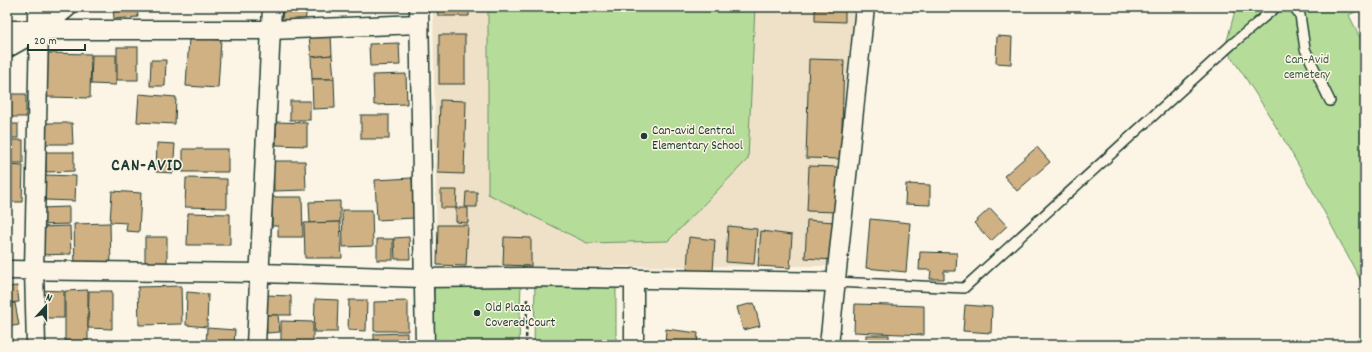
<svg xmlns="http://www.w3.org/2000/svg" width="1372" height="352" font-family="Dekko,sans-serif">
	<rect width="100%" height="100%" fill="#fcf5e5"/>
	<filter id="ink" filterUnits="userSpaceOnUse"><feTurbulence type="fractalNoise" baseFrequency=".025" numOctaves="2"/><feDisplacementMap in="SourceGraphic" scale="8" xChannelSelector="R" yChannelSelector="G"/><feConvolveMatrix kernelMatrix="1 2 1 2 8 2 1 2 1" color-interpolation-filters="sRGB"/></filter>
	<g filter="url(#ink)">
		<polygon fill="#efe1c8" points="433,7 863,7 845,266 437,267"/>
		<g fill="#b5dd99" stroke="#6a8d66">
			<polygon points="488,7 755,7 748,159 668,241 587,243 488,194"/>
			<path d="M1236 7H1365L1349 15 1365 48V289C1322 207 1279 124 1225 48Z"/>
			<polygon points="434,278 521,282 519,345 434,345"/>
			<polygon points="535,280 616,281 616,345 534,345"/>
		</g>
		<g fill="#d0b184" stroke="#1f3d34">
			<polygon points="113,7 137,7 138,17 114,19"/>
			<rect x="223" y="7" width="27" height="3"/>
			<polygon points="283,7 307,7 305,22 282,20"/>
			<polygon points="437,7 469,7 469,16 438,16"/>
			<polygon points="815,7 845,7 845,22 815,21"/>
			<polygon points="331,34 332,55 311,57 309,35"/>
			<rect x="439" y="35" width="26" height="49"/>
			<polygon points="997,36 1012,37 1011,64 996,63"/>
			<polygon points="189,38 221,40 218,88 186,86"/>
			<polygon points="399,43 400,65 370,66 369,44"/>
			<rect x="117" y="47" width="21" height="33"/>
			<polygon points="48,53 91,54 90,98 47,97"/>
			<polygon points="92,55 116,55 116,85 91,84"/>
			<polygon points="332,55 334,79 312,79 311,57"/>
			<polygon points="809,59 844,60 841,159 806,158"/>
			<polygon points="151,60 166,60 165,86 150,86"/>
			<polygon points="406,74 407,104 374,105 373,75"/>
			<polygon points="312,79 334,79 335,108 313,109"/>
			<rect x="7" y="94" width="19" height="23"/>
			<polygon points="139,94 176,97 175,124 137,122"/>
			<polygon points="440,100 466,101 464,174 438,173"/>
			<rect x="290" y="101" width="20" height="19"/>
			<rect x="361" y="115" width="28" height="24"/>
			<polygon points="276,122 307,123 307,146 276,145"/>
			<polygon points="45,123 72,123 73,144 45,144"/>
			<rect x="7" y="124" width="11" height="14"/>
			<rect x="7" y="140" width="16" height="23"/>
			<polygon points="157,143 175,144 173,173 156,172"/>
			<polygon points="1037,147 1050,162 1017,191 1004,176"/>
			<rect x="183" y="149" width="45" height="23"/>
			<polygon points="46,152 74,152 74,171 46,172"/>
			<polygon points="273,161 305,161 306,190 274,191"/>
			<polygon points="7,165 23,166 22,202 7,202"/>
			<polygon points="809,166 838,167 836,212 807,211"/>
			<polygon points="45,175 76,176 75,201 45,200"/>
			<polygon points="186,178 227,179 227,208 185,207"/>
			<polygon points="412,178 414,218 377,220 375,180"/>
			<polygon points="906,184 930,185 930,205 905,204"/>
			<polygon points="441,190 457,190 456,208 441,208"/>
			<polygon points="112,191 141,193 139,232 126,231 127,223 110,222"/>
			<polygon points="466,192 477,192 477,207 465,207"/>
			<polygon points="272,197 302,197 303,237 278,237 278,226 272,226"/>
			<polygon points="340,201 340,222 310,223 309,202"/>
			<polygon points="69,207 69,224 39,225 39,208"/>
			<polygon points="456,208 468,208 468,223 456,222"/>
			<polygon points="990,208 1007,226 991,241 974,223"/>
			<polygon points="342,210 372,210 373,246 343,247"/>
			<polygon points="188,213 230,214 230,245 187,245"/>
			<polygon points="870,219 910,223 906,272 866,268"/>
			<polygon points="807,220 835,222 832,260 805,258"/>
			<polygon points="340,222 342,258 305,258 304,223"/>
			<polygon points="110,223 111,267 75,268 74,224"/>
			<polygon points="438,225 468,225 466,266 437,265"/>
			<polygon points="70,226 71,254 40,255 39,227"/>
			<polygon points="728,226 757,229 754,264 726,262"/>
			<polygon points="761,231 792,235 790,268 758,266"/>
			<rect x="145" y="237" width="22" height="29"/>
			<polygon points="409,237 410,259 395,259 394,238"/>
			<polygon points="504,237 531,238 531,266 503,265"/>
			<polygon points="689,237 715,240 713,272 687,270"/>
			<rect x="377" y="239" width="16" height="21"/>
			<polygon points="920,252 957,253 956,271 944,271 944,279 930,279 931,270 919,270"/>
			<polygon points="17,286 19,302 7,303 7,287"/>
			<polygon points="181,286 182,324 139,325 138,287"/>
			<polygon points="38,290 64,291 64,318 38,318"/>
			<polygon points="88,290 88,341 65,341 65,291"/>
			<polygon points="89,291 112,291 112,329 88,328"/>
			<polygon points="187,292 208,294 207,327 186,325"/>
			<polygon points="266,295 291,296 291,315 266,315"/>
			<polygon points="315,299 338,300 337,332 314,332"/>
			<polygon points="349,300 367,300 366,331 348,330"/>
			<polygon points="408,301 408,331 374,331 374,302"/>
			<polygon points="7,303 15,303 19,325 7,327"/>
			<polygon points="754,303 760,326 743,330 737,307"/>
			<polygon points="855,304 924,306 924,335 854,332"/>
			<polygon points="965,305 992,307 991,333 963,331"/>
			<polygon points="266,315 278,315 280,332 267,333"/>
			<polygon points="281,321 313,322 313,344 281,344"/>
			<polygon points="207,328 235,330 234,345 206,345"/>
			<polygon points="666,329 698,333 697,345 665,345"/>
			<polygon points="407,333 407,345 374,345 374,334"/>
			<rect x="866" y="335" width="23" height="10"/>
			<polygon points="74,342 74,345 46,345 46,344"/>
		</g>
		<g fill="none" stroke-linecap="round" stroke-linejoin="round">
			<defs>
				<g id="lane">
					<polyline points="1294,7 1300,15 1305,49 1330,101"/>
					<polyline points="835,282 964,288 1231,45 1276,7"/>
				</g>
				<g id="street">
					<polyline points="419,7 425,345"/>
					<polyline points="7,30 271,30 419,24"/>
					<polyline points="7,270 260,273 423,278 528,277 835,282"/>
					<polyline points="36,345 34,270 39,28"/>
					<polyline points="256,345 272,7"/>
					<polyline points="634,345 634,278"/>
					<polyline points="829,345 865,7"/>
				</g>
				<polyline id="secondary" points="39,7 39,28"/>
				<polyline id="primary" points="7,46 39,28 65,7"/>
			</defs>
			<use href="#lane" stroke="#1f3d34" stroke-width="12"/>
			<use href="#street" stroke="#1f3d34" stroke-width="21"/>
			<use href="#secondary" stroke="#1f3d34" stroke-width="25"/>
			<use href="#primary" stroke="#1f3d34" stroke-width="25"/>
			<polyline stroke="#1f3d34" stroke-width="2.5" stroke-dasharray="4 3" stroke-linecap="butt" points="526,345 527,296"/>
			<use href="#lane" stroke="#fcf5e5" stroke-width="9"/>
			<use href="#street" stroke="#fcf5e5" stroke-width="18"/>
			<use href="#secondary" stroke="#fcf5e5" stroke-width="22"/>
			<use href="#primary" stroke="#fcf5e5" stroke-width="22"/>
		</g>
	</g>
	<g fill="#1f3d34" stroke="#fcf5e5" stroke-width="1.5">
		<circle cx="644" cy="136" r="4"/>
		<circle cx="477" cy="313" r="4"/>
	</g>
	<g text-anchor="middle" stroke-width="3" stroke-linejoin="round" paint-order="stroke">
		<g font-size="13" fill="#3d5d48" stroke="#fcf5e5">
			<text x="1307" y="63">Can-Avid<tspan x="1307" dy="15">cemetery</tspan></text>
		</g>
		<g font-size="13" fill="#1f3d34" stroke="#fcf5e5" text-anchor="start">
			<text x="652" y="134">Can-avid Central<tspan x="652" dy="15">Elementary School</tspan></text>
			<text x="485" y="311">Old Plaza<tspan x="485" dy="15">Covered Court</tspan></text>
		</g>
		<g font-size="17" font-weight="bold" letter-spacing="1" fill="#1f3d34" stroke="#fcf5e5">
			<text x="147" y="170">CAN-AVID</text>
		</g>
	</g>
	<rect width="1372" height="352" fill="none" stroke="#fcf5e5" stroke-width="24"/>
	<rect x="12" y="12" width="1348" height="328" fill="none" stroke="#1f3d34" stroke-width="1.5" filter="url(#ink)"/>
	<g transform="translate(46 306) rotate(21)" stroke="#fcf5e5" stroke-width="3" paint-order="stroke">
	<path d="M0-3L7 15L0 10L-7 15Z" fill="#1f3d34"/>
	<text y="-6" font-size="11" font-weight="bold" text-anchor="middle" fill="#1f3d34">N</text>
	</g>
	<path d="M28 44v6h57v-6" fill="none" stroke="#1f3d34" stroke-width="2"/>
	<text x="34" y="44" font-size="12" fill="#1f3d34" stroke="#fcf5e5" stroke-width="3" paint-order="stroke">20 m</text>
</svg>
